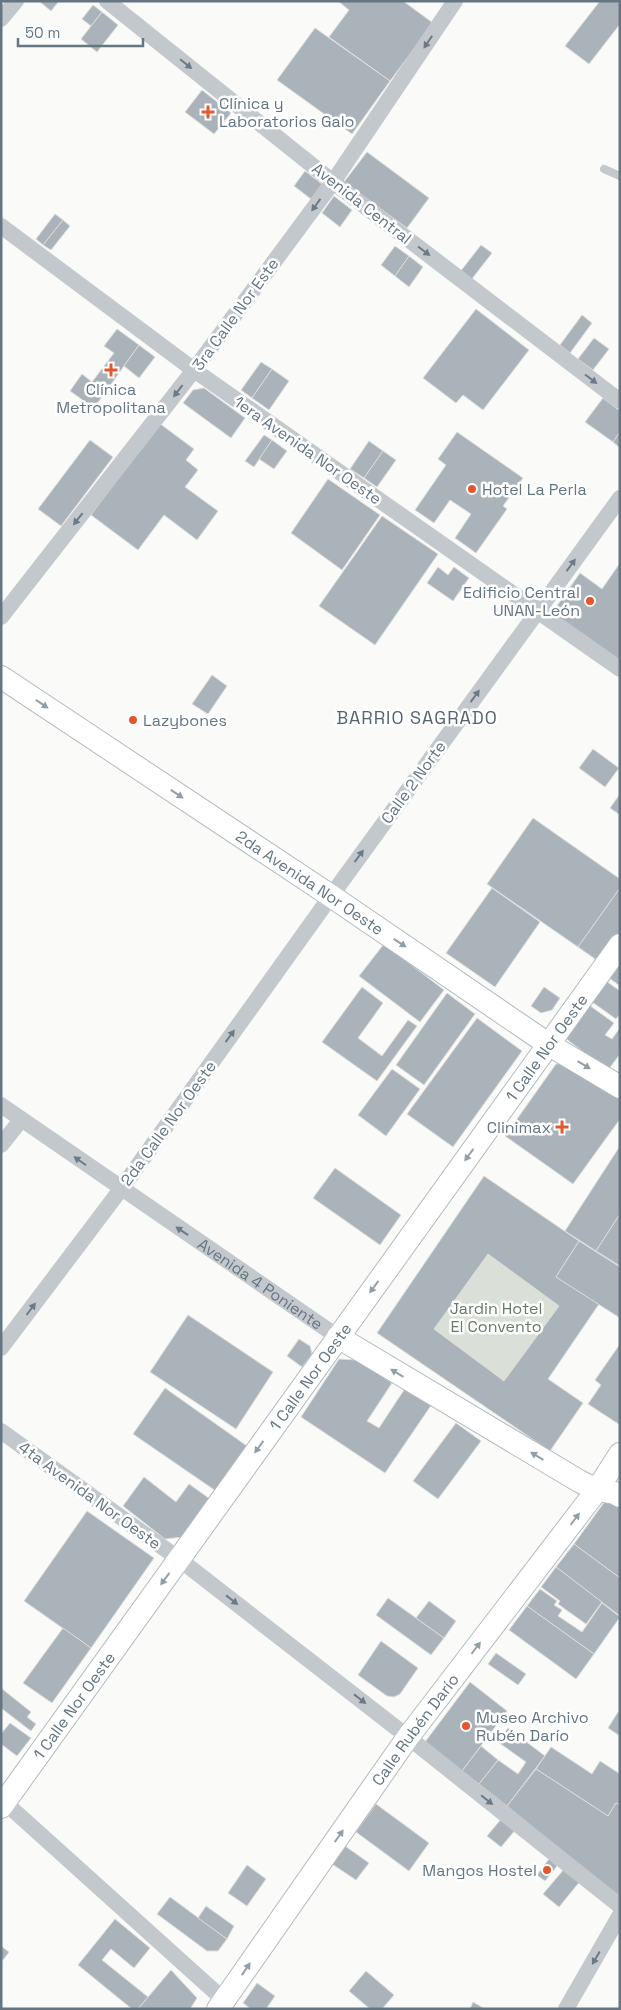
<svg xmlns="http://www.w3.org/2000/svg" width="621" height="2010" font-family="'Space Grotesk',sans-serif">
	<rect width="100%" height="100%" fill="#fafaf8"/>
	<polygon fill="#dadfd7" points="488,1254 559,1306 504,1381 434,1329"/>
	<g fill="#aab3b9" stroke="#dcdcda" fill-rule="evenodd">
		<polygon points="39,1 59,1 51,11"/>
		<polygon points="338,1 403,1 433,23 390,81 329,37 349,10"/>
		<polygon points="600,1 620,1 620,24 589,64 565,46"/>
		<polygon points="93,5 102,12 91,26 82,19"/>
		<polygon points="102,12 118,25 97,52 81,39"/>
		<polygon points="315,28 390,81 352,134 277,80"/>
		<polygon points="202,90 231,113 214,134 185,112"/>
		<polygon points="367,152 429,198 407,228 344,182"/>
		<polygon points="305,171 322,184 311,199 294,186"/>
		<polygon points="334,196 352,210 340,227 322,213"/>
		<polygon points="55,214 63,220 43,245 36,239"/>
		<polygon points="63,220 70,226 51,250 43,245"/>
		<polygon points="481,245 492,253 471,280 460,272"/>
		<polygon points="395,246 409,256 395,276 381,265"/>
		<polygon points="409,256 423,267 409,287 395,276"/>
		<polygon points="476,309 529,350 483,410 463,395 456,403 423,378"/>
		<polygon points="582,315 592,323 570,353 560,345"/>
		<polygon points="117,329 139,345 94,408 70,391 82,374 92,382 114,353 104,346"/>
		<polygon points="594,338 609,349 593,370 578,359"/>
		<polygon points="139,345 155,357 139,378 124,366"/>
		<polygon points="261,362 272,369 252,398 241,390"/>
		<polygon points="272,369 289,381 269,410 252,398"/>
		<polygon points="204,388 245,418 231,438 183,403 193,390"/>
		<polygon points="603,398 620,411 620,432 613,442 585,422"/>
		<polygon points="159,423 194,449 186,460 198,470 185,487 218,511 197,540 164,515 138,550 91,515"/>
		<polygon points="457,432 523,478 503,506 507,509 476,553 455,538 471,514 450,500 434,523 415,510 446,465 438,459"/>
		<polygon points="620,432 620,448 613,442"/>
		<polygon points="264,435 272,440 254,467 245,461"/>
		<polygon points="90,440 113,457 61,526 38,509"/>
		<polygon points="272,440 287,451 274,469 259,459"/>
		<polygon points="369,441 383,451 364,478 350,469"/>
		<polygon points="383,451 396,460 377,487 364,478"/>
		<polygon points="328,479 380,515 342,570 291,533"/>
		<polygon points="382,516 438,554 375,645 319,606"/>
		<polygon points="620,563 620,661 552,613 580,573 602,589"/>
		<polygon points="438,567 448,575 454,567 469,578 453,601 427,583"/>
		<polygon points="212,675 227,686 208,714 192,704"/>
		<polygon points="593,749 619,768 605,787 579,768"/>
		<polygon points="620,794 620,815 610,808"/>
		<polygon points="533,818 620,879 620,888 578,947 487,884"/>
		<polygon points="492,888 540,922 495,987 446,953"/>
		<polygon points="620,888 620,936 601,963 578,947"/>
		<polygon points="384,944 444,990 420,1022 359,976"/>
		<polygon points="620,954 620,986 605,975"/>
		<polygon points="603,979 620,991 620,1014 616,1019 588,999"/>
		<polygon points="362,987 383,1003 358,1038 382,1056 408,1020 417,1026 377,1081 322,1042"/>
		<polygon points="544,987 560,998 552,1010 541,1013 531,1006"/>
		<polygon points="447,993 475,1014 424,1085 396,1065"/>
		<polygon points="589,1005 614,1023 605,1035 612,1039 620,1028 620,1054 608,1070 565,1038"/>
		<polygon points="477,1018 522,1051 453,1147 407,1114"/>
		<polygon points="569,1063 620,1099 620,1119 573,1184 505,1136 556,1064"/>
		<polygon points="392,1069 420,1089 386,1136 358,1115"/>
		<polygon points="620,1146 620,1214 596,1251 565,1231"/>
		<polygon points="335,1168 401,1215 380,1245 313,1198"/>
		<path d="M484 1176 579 1241 556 1277 599 1304 548 1379 583 1403 550 1451 377 1333ZM488 1254 559 1306 504 1381 434 1329Z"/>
		<polygon points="620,1214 620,1266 596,1251"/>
		<polygon points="579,1241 620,1267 620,1318 556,1277"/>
		<polygon points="188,1315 273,1372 236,1429 150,1372"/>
		<polygon points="299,1339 310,1346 312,1354 302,1367 287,1356"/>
		<polygon points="620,1344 620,1425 588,1404 601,1385 595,1380"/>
		<polygon points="339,1359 357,1360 392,1383 367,1421 379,1428 406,1387 432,1404 385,1473 301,1417"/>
		<polygon points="165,1388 247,1446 216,1491 133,1434"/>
		<polygon points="456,1423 481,1441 438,1499 413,1481"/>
		<polygon points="144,1477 176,1502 189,1484 210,1499 183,1537 165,1539 123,1506"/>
		<polygon points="608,1497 620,1505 620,1578 574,1544"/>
		<polygon points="87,1511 154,1558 91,1648 24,1601"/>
		<polygon points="574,1544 620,1578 620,1616 556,1567"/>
		<polygon points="556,1567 602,1602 586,1624 558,1604 560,1601 541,1587"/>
		<polygon points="540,1589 557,1601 554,1605 562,1610 558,1616 582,1632 602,1603 620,1617 594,1654 527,1606"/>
		<polygon points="388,1598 444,1638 431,1655 376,1615"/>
		<polygon points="429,1601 456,1621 444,1638 416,1618"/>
		<polygon points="527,1606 594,1654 576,1679 509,1630"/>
		<polygon points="63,1628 91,1648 52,1703 23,1683"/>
		<polygon points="381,1641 418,1668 400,1694 394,1697 387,1696 358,1675"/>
		<polygon points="496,1653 526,1674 518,1685 488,1664"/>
		<polygon points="470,1682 507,1711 462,1771 425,1742"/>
		<polygon points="1,1688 31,1712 27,1717 36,1724 31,1731 1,1708"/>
		<polygon points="618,1712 620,1713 620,1736 608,1728"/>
		<polygon points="10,1723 31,1738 17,1756 1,1744 1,1734"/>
		<polygon points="508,1728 545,1756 507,1806 479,1784 498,1760 518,1774 526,1762 498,1742"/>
		<polygon points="481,1746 498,1760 479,1784 462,1771"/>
		<polygon points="551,1747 592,1774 600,1761 620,1774 620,1805 616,1803 608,1816 536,1769"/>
		<polygon points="536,1769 608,1816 616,1803 620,1805 620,1899 507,1806"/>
		<polygon points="376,1804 429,1843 409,1871 356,1832"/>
		<polygon points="502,1818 516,1829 501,1847 487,1836"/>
		<polygon points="345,1846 369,1863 356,1880 332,1864"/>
		<polygon points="549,1859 557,1866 545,1881 537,1875"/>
		<polygon points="247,1865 266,1879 247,1906 228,1893"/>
		<polygon points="565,1868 581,1880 559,1907 543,1894"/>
		<polygon points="170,1897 227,1939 218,1951 207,1951 157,1914"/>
		<polygon points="206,1906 234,1926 227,1939 198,1918"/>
		<polygon points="115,1919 150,1948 134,1968 111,1949 102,1960 148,1997 138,2009 132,2009 78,1965"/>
		<polygon points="1,1946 9,1952 3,1960 1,1959"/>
		<polygon points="171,1970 197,1998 190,2009 138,2009"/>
		<polygon points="366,1971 394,1995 382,2009 370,2009 349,1991"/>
		<polygon points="257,1983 275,1996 266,2009 251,2009 243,2003"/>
		<polygon points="473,2002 485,2009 470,2009"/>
	</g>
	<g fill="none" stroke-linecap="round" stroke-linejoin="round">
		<defs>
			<g id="secondary">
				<path id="s2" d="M1 677 331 896 548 1044 620 1087"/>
				<polyline points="338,1337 579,1481 597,1490 615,1493 620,1496"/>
				<path id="s3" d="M1 1807 620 945"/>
				<path id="s4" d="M218 2009 408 1737 597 1490 620 1454"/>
			</g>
		</defs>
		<use href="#secondary" stroke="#b3babf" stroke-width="24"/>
		<polyline stroke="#c3c8cc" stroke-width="8" points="604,169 620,176"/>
		<g stroke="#c3c8cc" stroke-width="16">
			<polyline points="107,1 333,182 620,401"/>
			<polyline points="1,19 16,1"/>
			<polyline points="1,226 194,370 620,669"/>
			<polyline points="1,617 194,370 333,182 455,1"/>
			<path id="s1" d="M1 1105 338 1337"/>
			<polyline points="1,1145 21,1120"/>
			<polyline points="1,1348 121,1189 331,896 620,498"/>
			<polyline points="1,1431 179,1559 408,1737 620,1906"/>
			<polyline points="1,1799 224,2000"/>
			<polyline points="566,2009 620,1915"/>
		</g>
		<use href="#secondary" stroke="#fff" stroke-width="22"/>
	</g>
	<defs><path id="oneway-solid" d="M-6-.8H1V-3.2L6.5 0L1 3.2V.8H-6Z" transform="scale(1.25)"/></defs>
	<g fill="#6a7a87">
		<use href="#oneway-solid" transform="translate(428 42) rotate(124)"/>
		<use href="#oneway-solid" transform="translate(186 64) rotate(39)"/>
		<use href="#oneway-solid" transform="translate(316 205) rotate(126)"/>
		<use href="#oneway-solid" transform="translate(424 251) rotate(37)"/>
		<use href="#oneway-solid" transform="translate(591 379) rotate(37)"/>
		<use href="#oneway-solid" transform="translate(178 391) rotate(128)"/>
		<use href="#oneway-solid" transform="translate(78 519) rotate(128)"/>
		<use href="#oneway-solid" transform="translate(571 565) rotate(-54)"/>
		<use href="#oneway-solid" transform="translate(475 696) rotate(-54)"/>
		<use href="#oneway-solid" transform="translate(359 856) rotate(-54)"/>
		<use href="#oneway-solid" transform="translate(230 1036) rotate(-54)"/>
		<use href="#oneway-solid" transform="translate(80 1161) rotate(-145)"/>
		<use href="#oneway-solid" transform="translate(182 1231) rotate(-146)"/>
		<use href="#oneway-solid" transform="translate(31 1309) rotate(-53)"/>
		<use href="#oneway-solid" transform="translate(232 1600) rotate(38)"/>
		<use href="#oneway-solid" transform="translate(360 1699) rotate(38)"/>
		<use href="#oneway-solid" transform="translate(487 1800) rotate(39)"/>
		<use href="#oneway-solid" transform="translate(596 1958) rotate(120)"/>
	</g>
	<g fill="#939fa8">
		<use href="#oneway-solid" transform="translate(42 704) rotate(34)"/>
		<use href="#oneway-solid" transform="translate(177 794) rotate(34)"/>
		<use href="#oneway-solid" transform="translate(400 943) rotate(34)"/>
		<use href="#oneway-solid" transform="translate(584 1065) rotate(31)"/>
		<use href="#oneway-solid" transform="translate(469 1155) rotate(126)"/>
		<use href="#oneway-solid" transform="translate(374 1287) rotate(126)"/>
		<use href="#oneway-solid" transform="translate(397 1373) rotate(-149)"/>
		<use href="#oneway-solid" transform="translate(259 1447) rotate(126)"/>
		<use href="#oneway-solid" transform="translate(537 1456) rotate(-149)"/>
		<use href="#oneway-solid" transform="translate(575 1519) rotate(-53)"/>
		<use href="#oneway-solid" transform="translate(165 1579) rotate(126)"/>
		<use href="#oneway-solid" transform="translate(476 1648) rotate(-53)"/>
		<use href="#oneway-solid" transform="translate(339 1836) rotate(-55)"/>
		<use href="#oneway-solid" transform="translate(246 1969) rotate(-55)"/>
	</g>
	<g fill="#e4572e" stroke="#fff" stroke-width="2">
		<path d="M205.5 104.5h5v5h5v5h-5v5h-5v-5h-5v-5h5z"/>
		<path d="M108.5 362.5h5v5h5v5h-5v5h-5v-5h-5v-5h5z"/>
		<circle cx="472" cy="489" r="5"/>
		<circle cx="590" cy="601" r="5"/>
		<circle cx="133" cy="720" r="5"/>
		<path d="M559.5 1119.5h5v5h5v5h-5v5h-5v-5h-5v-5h5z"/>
		<circle cx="466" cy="1726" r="5"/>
		<circle cx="547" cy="1870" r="5"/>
	</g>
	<g text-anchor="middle" stroke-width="5" stroke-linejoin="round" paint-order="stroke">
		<g font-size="16" fill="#657683" stroke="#fff" text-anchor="start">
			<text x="219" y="109">Clínica y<tspan x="219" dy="18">Laboratorios Galo</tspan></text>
			<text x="111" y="395" text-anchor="middle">Clínica<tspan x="111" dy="18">Metropolitana</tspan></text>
			<text x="482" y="495">Hotel La Perla</text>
			<text x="580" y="598" text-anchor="end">Edificio Central<tspan x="580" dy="18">UNAN-León</tspan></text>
			<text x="143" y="726">Lazybones</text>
			<text x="551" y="1133" text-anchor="end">Clinimax</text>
			<text x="476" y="1723">Museo Archivo<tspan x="476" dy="18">Rubén Darío</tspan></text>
			<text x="537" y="1876" text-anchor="end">Mangos Hostel</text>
		</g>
		<g font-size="16" fill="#657683" stroke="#fff">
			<text transform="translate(362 203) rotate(38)" y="6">Avenida Central</text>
			<text transform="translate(235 314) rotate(-54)" y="6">3ra Calle Nor Este</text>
			<text transform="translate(308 450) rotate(35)" y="6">1era Avenida Nor Oeste</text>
			<text transform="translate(413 782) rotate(-54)" y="6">Calle 2 Norte</text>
			<text dy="6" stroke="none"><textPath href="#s2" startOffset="371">2da Avenida Nor Oeste</textPath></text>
			<text dy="6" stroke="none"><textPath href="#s3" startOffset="935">1 Calle Nor Oeste</textPath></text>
			<text transform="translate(168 1123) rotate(-54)" y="6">2da Calle Nor Oeste</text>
			<text dy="6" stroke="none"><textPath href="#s1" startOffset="315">Avenida 4 Poniente</textPath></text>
			<text dy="6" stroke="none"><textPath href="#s3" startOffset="530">1 Calle Nor Oeste</textPath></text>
			<text transform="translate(90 1495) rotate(36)" y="6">4ta Avenida Nor Oeste</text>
			<text dy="6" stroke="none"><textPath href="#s3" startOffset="125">1 Calle Nor Oeste</textPath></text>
			<text dy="6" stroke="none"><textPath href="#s4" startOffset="342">Calle Rubén Darío</textPath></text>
		</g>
		<g font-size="16" fill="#687a64" stroke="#fff">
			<text x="496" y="1314">Jardin Hotel<tspan x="496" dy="18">El Convento</tspan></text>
		</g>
		<g font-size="18" letter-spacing="1" fill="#57646e" stroke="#fff">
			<text x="417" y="724">BARRIO SAGRADO</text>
		</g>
	</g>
	<rect width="621" height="2010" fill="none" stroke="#657683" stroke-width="5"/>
	<path d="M18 38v8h125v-8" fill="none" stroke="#657683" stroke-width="2.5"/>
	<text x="25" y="38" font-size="15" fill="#657683" stroke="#ffffff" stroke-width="4" paint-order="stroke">50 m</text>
</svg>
